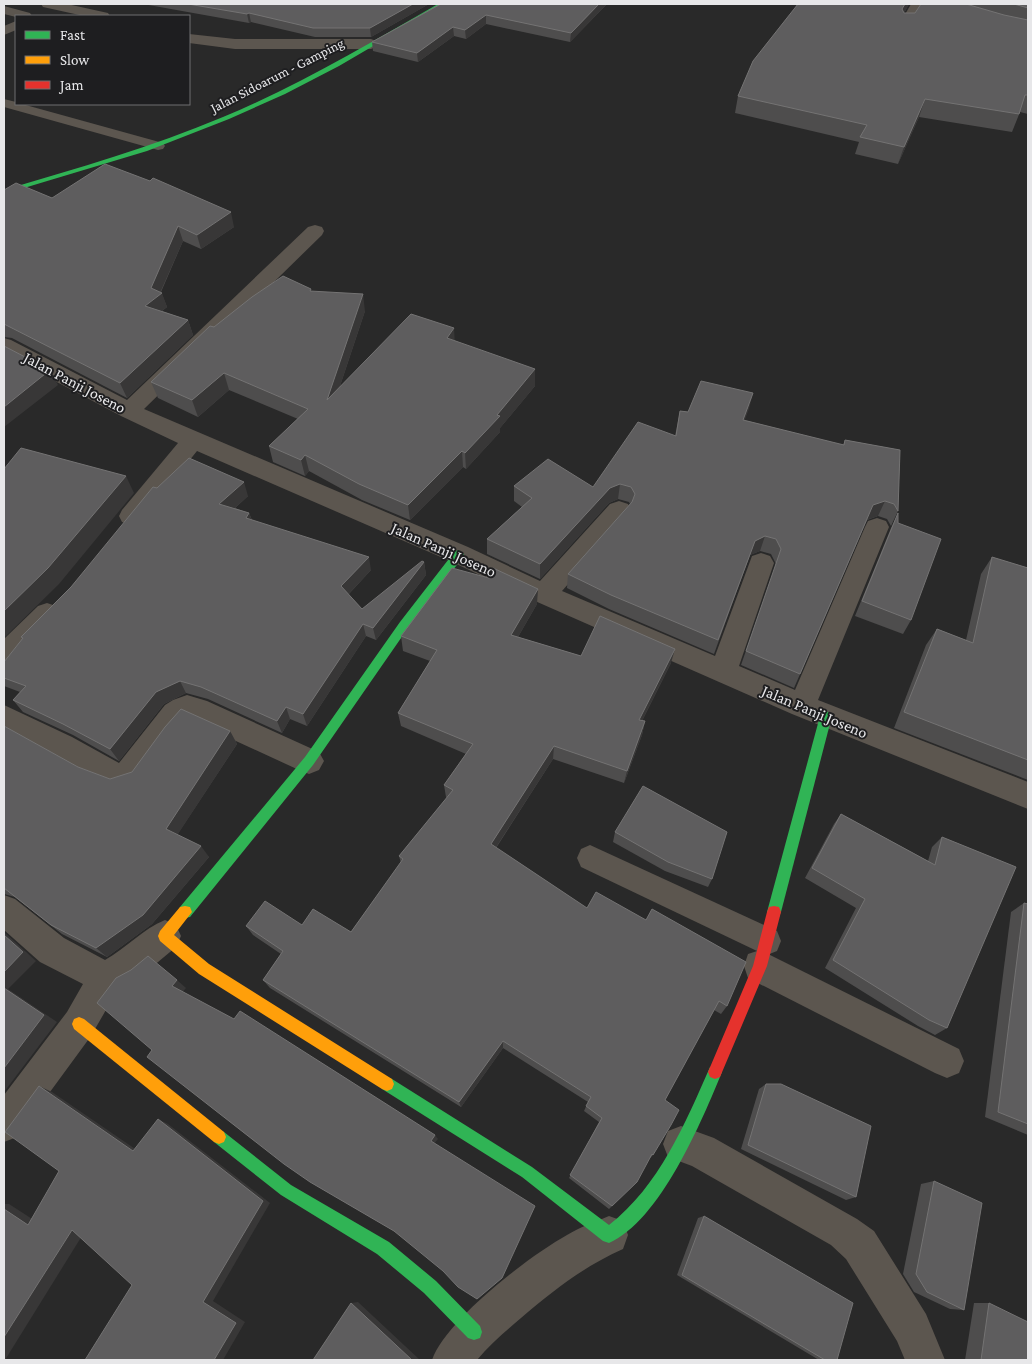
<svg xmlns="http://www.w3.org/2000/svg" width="1032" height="1364" font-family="'Crimson Pro',serif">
	<rect width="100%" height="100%" fill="#292929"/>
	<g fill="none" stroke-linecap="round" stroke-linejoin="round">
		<g fill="#5c564f" fill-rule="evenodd">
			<polygon points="911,4 923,4 910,28 900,28 899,25"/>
			<polygon points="4,6 30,13 32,16 16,17 4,14"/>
			<polygon points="16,21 16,30 4,35 4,26"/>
			<polygon points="4,99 16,102 16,104 22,104 163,143 165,146 163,149 158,150 4,107"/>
			<polygon points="590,845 777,931 781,941 777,951 767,955 757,951 581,867 577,858 581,849"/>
		</g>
		<g fill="#5c564f" fill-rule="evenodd">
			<polygon points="41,4 67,4 108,13 110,16 84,16 43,7"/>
			<polygon points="189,34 235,39 371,39 376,41 379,44 376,47 371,49 235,49 189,43"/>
			<polygon points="315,225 322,227 324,231 322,235 144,409 468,547 540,581 610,504 619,501 628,504 631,510 628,516 562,591 715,656 752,556 761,553 770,556 774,563 739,666 795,690 865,527 868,521 877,518 886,521 889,527 818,700 1028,782 1028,809 792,714 535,601 450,561 197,451 140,522 131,525 122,522 119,516 122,510 178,443 121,416 4,354 4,338 11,340 127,400 308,227"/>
			<polygon points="47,603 56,606 60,613 56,620 14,664 4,667 4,639 38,606"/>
			<polygon points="187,695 207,701 319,752 324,761 319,770 309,774 299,770 188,719 171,738 139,783 119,789 89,777 52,755 4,730 4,705 72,737 119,763 165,705 173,700"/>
			<path d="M4 895 15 899 64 938 105 960C126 948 143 929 165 920L176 925 181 936 176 947 140 977 118 989 91 1036 17 1137 4 1142V1095L67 1012 83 984 40 962 4 930Z"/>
			<polygon points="760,950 959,1049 964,1061 959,1073 947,1078 935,1073 748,978 744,966 748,954"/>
			<polygon points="681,1126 714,1138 857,1219 874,1231 926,1314 945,1360 905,1360 897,1341 846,1259 831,1245 692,1166 668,1157 663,1144 668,1131"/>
			<path d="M609 1216 623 1221 628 1235 623 1249C583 1267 554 1290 521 1318 506 1331 490 1344 477 1360H432C446 1320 529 1256 567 1235 580 1227 595 1222 609 1216Z"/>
		</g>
		<g fill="#30b455" fill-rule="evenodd">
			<path d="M438 4H445L339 66 285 94 229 119 147 151 4 194V190C78 168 152 147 223 117 298 86 368 44 438 4Z"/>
			<polygon points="459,550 464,554 463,557 408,628 313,765 190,917 185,918 180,917 178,912 180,907 305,757 400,622 455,551"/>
			<polygon points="826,711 830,713 832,716 781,912 779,917 774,918 769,917 767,912 820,716 822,713"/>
			<path d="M715 1065 720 1067 722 1072C702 1121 660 1221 609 1243L603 1241 522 1177 382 1089 380 1084 382 1079 387 1077 392 1079 532 1167 609 1225C659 1186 685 1124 710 1067Z"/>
			<polygon points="219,1130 224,1132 291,1185 389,1242 436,1281 480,1326 482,1332 480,1338 474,1340 468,1338 424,1293 377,1254 281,1195 214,1142 212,1137 214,1132"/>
		</g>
		<g fill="#ff9f0a" fill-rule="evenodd">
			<polygon points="185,906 190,907 192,912 174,935 209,964 392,1079 394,1084 392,1089 387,1091 382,1089 199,974 160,941 158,936 160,931 180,907"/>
			<polygon points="79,1017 84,1019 224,1132 226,1137 224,1142 219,1144 214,1142 74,1029 72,1024 74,1019"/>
		</g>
		<polygon fill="#e5322d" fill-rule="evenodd" points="774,906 779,907 781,912 767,966 720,1077 715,1079 710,1077 708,1072 753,966 767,912 769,907"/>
	</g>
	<g fill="#4e4d4d">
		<polygon points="143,4 429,4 371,37 315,37 251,22 249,23"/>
		<polygon points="441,4 607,4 570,42 486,24 466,39 454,36 418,62 373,51 372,42"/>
		<polygon points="798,4 909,4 904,13 915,13 921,4 1028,4 1028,114 1020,112 1012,132 919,117 898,164 855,154 859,142 735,113 738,96"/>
		<polygon points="4,190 234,227 201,249 183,241 161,292 167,307 162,311 188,320 193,335 127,398 12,338 4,337"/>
		<polygon points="312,291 365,311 340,386 454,340 535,386 500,428 500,432 466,469 463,467 410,520 362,500 309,471 305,476 273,462 269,446 298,419 229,390 198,417 158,398 151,382 214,327"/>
		<polygon points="753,393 744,420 843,445 845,440 900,450 898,511 891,526 887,519 878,516 867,520 794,688 741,665 776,564 771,554 760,551 750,555 714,654 609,609 567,588 568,574 630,504 629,502 618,499 609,503 540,579 487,554 487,539 522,507 514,501 514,486 593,487 675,436 680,411 688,412"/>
		<polygon points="157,488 248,496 235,508 249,513 252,520 371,570 348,595 362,609 424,562 426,575 376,640 366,636 307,726 290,719 282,733 208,699 186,693 164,704 119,761 73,735 23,712 13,700 20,692 4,686 4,662 22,639 21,637 71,587"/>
		<polygon points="898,513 898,523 911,620 903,634 855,616 891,528"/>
		<polygon points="992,557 1028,568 1028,780 894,728 926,645 937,629 966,640 981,574"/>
		<polygon points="537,604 518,637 581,656 671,663 642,721 645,721 642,735 624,783 553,759 496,848 727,1006 721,1014 714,1010 665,1100 653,1155 649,1159 612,1206 609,1209 569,1178 599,1122 584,1111 588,1102 503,1048 461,1107 270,988 263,980 281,954 253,935 246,926 302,925 351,932 401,863 399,856 447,798 446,797 444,785 466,754 401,726 398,713 430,661 403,651 401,636"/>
		<polygon points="4,726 78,767 110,779 132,772 230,731 237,744 177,835 209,857 152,924 107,957 62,934 15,897 4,894"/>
		<polygon points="841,814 928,861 932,847 942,837 947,1028 935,1035 918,1026 825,968 856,908 805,878 834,824"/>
		<polygon points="615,832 712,879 708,887 665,871 613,842"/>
		<polygon points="1024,903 1028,904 1028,1135 985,1117 1011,912"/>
		<polygon points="766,1084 856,1197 846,1200 741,1149 759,1089"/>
		<polygon points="934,1181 964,1310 950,1309 914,1292 903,1274 921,1184"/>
		<polygon points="704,1216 837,1360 819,1360 677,1275 698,1218"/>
		<polygon points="974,1303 989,1303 1028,1360 965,1360"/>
	</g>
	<g fill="#383737">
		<polygon points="413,4 429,4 371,37 370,28"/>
		<polygon points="599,4 607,4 570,42 571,33"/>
		<polygon points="905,4 909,4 897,26 902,9"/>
		<polygon points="249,13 251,22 249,23 247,14"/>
		<polygon points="486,15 486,24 466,39 465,30"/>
		<polygon points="453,27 454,36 418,62 417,53"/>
		<polygon points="925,99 919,117 898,164 904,147"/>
		<polygon points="231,212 234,227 201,249 197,235"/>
		<polygon points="178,226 183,241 159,295 162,293 167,307 150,320 145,306 151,288"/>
		<polygon points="363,294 365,311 330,416 327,400"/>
		<polygon points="188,320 193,335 127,398 120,383"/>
		<polygon points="454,328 455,345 447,338"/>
		<polygon points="535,369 535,386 500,428 500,432 466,469 465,453"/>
		<polygon points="50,370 58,385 4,427 4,407"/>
		<polygon points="224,373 229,390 198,417 192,400"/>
		<polygon points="753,393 749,409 739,435 743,420"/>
		<polygon points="462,451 463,467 410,520 408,505"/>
		<polygon points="305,455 309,471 305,476 301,460"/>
		<polygon points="126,476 134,493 59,584 4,638 4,611"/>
		<polygon points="244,482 248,496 224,518 219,504"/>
		<polygon points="620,484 618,499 609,503 540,579 540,564 610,488"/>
		<polygon points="885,501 878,516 866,520 873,505"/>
		<polygon points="249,513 254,526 246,518"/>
		<polygon points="765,536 760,551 750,555 714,654 755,541"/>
		<polygon points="369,557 371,570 344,599 341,586"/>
		<polygon points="424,562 426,575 376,640 373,628"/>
		<polygon points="538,589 537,604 511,649 511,635"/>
		<polygon points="363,624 366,636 307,726 303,714"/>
		<polygon points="675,649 671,663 636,733 639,720"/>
		<polygon points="180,681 186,693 164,704 119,761 110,749 156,692"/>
		<polygon points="286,707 290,719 282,733 277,721"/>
		<polygon points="645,721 642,735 624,783 627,771"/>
		<polygon points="230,731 237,744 174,840 166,829"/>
		<polygon points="554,746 553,759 491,855 491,844"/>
		<polygon points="201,846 209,857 152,924 107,957 96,948"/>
		<polygon points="4,932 36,961 8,989 57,1022 4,1092"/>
		<polygon points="177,980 186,988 181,994 172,986"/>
		<polygon points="503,1041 503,1048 461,1107 459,1102"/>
		<polygon points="39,1086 52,1092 144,1155 133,1151"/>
		<polygon points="158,1119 168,1124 270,1203 213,1301 245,1322 223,1360 214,1360 203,1302"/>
		<polygon points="435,1135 438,1139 433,1145 431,1141"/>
		<polygon points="4,1204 9,1204 43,1226 28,1225 4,1209"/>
		<polygon points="72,1230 85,1231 5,1360 4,1360 4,1337"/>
		<polygon points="358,1302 420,1360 412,1360 351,1303"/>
	</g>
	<g fill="#5e5d5e" stroke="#747373">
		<polygon points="188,4 413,4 370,28 313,28 249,13 247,14"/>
		<polygon points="441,4 599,4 571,33 486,15 465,30 453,27 417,53 372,42"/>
		<polygon points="798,4 905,4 902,9 904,13 915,13 921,4 966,4 1004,15 1028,20 1028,95 1025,95 1019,114 925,99 904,147 860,137 867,125 738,96 753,61"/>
		<polygon points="1014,4 1028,4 1028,8"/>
		<polygon points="105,164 150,181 153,178 231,212 197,235 178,226 151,288 162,293 145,306 188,320 120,383 4,324 4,190 16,183 52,198"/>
		<polygon points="283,276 311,289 310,291 363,294 327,400 411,314 454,328 447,338 535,369 497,415 500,416 465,453 462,451 408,505 359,484 305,455 301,460 269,446 308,409 224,373 192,400 151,382 210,326 214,327 252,297"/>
		<polygon points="4,346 50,370 4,407"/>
		<polygon points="701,381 753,393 743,420 844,445 845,440 900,450 898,511 894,504 885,501 873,505 800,674 746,651 781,549 776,539 765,536 755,541 718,640 611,595 568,574 632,502 635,494 631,487 620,484 610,488 540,564 487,539 532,498 514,486 548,459 593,487 638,422 676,436 680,411 688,412"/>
		<polygon points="21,448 126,476 48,568 4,611 4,469"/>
		<polygon points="189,458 244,482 219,504 249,513 246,518 369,557 341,586 362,609 422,561 424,562 373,628 363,624 303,714 286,707 277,721 201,687 180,681 156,692 110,749 63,724 13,700 26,686 4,678 4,662 23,638 21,637 71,587 153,487 157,488"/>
		<polygon points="898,513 898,523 941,539 911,620 862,601"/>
		<polygon points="992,557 1028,568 1028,760 904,712 937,629 973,643"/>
		<polygon points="452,568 489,578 493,568 538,589 511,635 581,656 600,616 675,649 639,720 645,721 627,771 554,746 491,844 587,908 596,892 646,920 652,909 746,962 727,1006 719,1001 665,1100 679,1110 671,1125 653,1155 652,1154 637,1182 612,1206 570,1175 602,1118 586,1106 591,1097 503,1041 459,1102 263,980 283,951 246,926 265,901 302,925 313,909 351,932 403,859 399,856 453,790 444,785 473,744 398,713 437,650 401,636"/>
		<polygon points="181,709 230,731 166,829 201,846 143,915 96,948 51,925 4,888 4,726 78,767 110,779 132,772 165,727"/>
		<polygon points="643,786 727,832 712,879 668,862 615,832"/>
		<polygon points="841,814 935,865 942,837 1016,867 947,1028 929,1020 833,960 865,899 812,868"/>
		<polygon points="1024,903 1028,904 1028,1124 998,1112"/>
		<polygon points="4,935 23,952 4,972"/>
		<polygon points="148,956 177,980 172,986 234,1019 240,1011 435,1135 431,1141 535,1206 502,1278 477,1299 458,1287 443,1271 394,1231 310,1182 284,1164 147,1057 152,1050 97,1003 116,978 131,970"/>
		<polygon points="4,988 44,1015 4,1068"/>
		<polygon points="766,1084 781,1084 871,1126 856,1197 748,1145"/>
		<polygon points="39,1086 133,1151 158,1119 263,1201 203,1302 236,1323 214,1360 85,1360 132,1285 72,1230 4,1337 4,1209 28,1225 59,1171 5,1132"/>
		<polygon points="934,1181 982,1203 964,1310 927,1292 916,1274"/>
		<polygon points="704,1216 853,1303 837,1360 825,1360 682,1275"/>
		<polygon points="351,1303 412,1360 313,1360"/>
		<polygon points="989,1303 1028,1322 1028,1360 981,1360"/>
	</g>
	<g text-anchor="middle" stroke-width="4" stroke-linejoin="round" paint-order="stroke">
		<g font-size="14" fill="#e7e7e9" stroke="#1e1e20">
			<text transform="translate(277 75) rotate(-27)" y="5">Jalan Sidoarum - Gamping</text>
		</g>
		<g font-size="16" fill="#e7e7e9" stroke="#1e1e20">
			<text transform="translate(75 382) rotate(28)" y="6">Jalan Panji Joseno</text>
			<text transform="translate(444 549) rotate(24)" y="6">Jalan Panji Joseno</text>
			<text transform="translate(815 711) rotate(23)" y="6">Jalan Panji Joseno</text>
		</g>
	</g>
	<rect width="1032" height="1364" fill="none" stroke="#e7e7e9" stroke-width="10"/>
	<rect x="15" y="15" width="175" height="90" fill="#1e1e20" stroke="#6e6e70"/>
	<rect x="25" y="31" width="25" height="8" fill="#30b455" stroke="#6e6e70"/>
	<text x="60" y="40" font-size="15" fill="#e7e7e9">Fast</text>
	<rect x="25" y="56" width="25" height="8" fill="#ff9f0a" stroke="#6e6e70"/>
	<text x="60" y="65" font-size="15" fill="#e7e7e9">Slow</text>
	<rect x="25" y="81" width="25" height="8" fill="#e5322d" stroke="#6e6e70"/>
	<text x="60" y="90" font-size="15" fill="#e7e7e9">Jam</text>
</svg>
